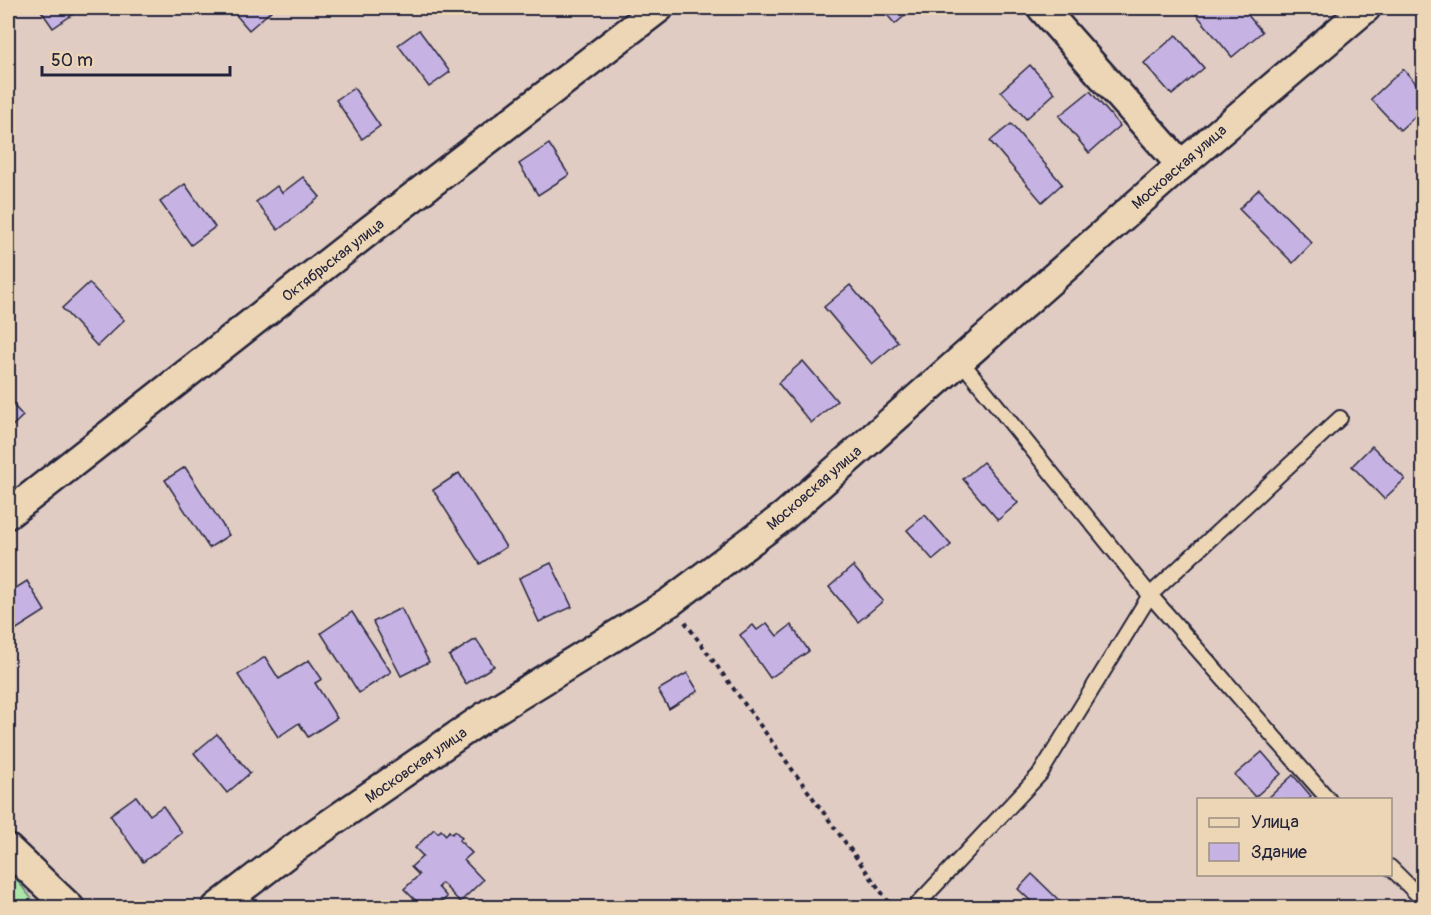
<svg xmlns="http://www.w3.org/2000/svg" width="1431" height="915" font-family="Pangolin,sans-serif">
	<rect width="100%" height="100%" fill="#e1ccc3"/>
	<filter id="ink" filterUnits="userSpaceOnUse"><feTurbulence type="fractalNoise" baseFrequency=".0167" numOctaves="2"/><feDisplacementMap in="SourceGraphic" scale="12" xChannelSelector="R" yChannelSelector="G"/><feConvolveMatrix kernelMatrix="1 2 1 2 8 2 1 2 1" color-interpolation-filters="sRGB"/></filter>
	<g filter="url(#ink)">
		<polygon fill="#abe5aa" stroke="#668472" stroke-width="1.5" points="8,869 35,903 40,907 8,907"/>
		<g fill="#c6b3e3" stroke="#22223b" stroke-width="1.5">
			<polygon points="39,8 82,8 53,28"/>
			<polygon points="230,8 268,8 271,11 249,30"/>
			<polygon points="881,8 914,8 895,24"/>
			<polygon points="1191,8 1242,8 1262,32 1232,57"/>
			<polygon points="1281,8 1293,8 1286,14"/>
			<polygon points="419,30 450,72 429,87 398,45"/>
			<polygon points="1176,35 1204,68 1172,95 1144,63"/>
			<polygon points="1030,65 1055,93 1026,119 1001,91"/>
			<polygon points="1403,69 1424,92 1424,108 1400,130 1371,99"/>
			<polygon points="354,88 380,126 362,139 336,100"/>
			<polygon points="1090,91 1120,126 1089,153 1059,116"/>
			<polygon points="1011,124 1062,184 1042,202 990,141"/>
			<polygon points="549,144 569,175 538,195 519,164"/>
			<polygon points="303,177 320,197 278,230 256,202 277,186 282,193"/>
			<polygon points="185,184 215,227 191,245 160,202"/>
			<polygon points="1259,189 1312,243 1293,263 1239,209"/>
			<polygon points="89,283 124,320 97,346 62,308"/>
			<polygon points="850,285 898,342 872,364 824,307"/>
			<polygon points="803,361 837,401 811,423 778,383"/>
			<polygon points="8,399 23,416 8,430"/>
			<polygon points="1372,446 1405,479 1384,499 1352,466"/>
			<polygon points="983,462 1018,503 998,520 963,479"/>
			<polygon points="185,467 229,535 209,548 165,480"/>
			<polygon points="459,473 506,547 480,564 433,490"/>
			<polygon points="925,515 951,545 933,560 907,530"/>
			<polygon points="551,563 572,607 539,622 519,578"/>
			<polygon points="853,566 883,601 858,622 829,587"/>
			<polygon points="27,581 45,611 12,632 8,625 8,593"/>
			<polygon points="401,608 429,662 401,676 373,622"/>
			<polygon points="352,612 391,672 359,693 321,633"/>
			<polygon points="767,623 777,636 791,625 809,651 770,678 740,635 753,625 757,630"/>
			<polygon points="476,639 494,666 466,684 449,656"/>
			<polygon points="265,657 279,679 309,660 322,679 315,683 337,718 308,737 299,723 278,737 238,675"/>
			<polygon points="687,673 698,691 669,709 658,690"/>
			<polygon points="217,734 250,773 227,793 194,753"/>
			<polygon points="1262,752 1281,774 1255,797 1235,775"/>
			<polygon points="1293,775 1311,796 1308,800 1266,800"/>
			<polygon points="136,796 150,815 163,806 182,833 143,862 110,815"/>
			<polygon points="434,829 438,833 441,830 446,835 449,831 452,834 455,831 462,838 459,840 472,853 464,860 483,880 460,902 442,883 438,887 447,897 436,908 423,908 404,889 419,875 411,867 423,856 415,848"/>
			<polygon points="1032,874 1067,908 1035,908 1036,906 1018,889"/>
			<polygon points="358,900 365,908 349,908"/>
		</g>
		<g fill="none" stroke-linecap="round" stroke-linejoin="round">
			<defs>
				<g id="service">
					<polyline points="960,360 1150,595 1329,800"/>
					<polyline points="1390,867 1424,901"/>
					<polyline points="914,908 1040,774 1150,595 1340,418"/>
				</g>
				<g id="minor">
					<polyline points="1042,8 1181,165"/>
					<polyline points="8,514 370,230 659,8"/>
					<polyline points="8,849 70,908"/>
					<polyline points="216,908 293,849 490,713 670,602 784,516 1181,165 1366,8"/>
				</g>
			</defs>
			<use href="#service" stroke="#22223b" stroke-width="18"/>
			<use href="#minor" stroke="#22223b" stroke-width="33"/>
			<polyline stroke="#22223b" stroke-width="4" stroke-dasharray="4.5 4.5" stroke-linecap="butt" points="685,622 893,908"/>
			<use href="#service" stroke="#ecd6b5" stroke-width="14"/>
			<use href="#minor" stroke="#ecd6b5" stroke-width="28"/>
		</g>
	</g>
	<g text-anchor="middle" stroke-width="6" stroke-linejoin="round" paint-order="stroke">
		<g font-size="15" fill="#22223b" stroke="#ecd6b5">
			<text transform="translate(1179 167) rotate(-41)" y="5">Московская улица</text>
			<text transform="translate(333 260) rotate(-38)" y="5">Октябрьская улица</text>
			<text transform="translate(814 488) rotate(-41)" y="5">Московская улица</text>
			<text transform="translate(416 765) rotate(-35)" y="5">Московская улица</text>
		</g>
	</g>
	<rect width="1431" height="915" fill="none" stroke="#ecd6b5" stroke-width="30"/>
	<rect x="15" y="15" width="1401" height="885" fill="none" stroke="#22223b" stroke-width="2" filter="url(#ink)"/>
	<rect x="1197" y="798" width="195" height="78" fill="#ecd6b5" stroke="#9b8e84" stroke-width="1.5"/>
	<rect x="1209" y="818" width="30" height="9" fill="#ecd6b5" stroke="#9b8e84" stroke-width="1.5"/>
	<text x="1251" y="828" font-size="18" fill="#22223b">Улица</text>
	<rect x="1209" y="843" width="30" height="18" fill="#c6b3e3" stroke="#9b8e84" stroke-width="1.5"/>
	<text x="1251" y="858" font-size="18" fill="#22223b">Здание</text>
	<path d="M42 66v9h188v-9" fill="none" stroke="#22223b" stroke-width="3"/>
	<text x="51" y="66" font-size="18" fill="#22223b" stroke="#ecd6b5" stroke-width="4.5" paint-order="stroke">50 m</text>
</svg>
